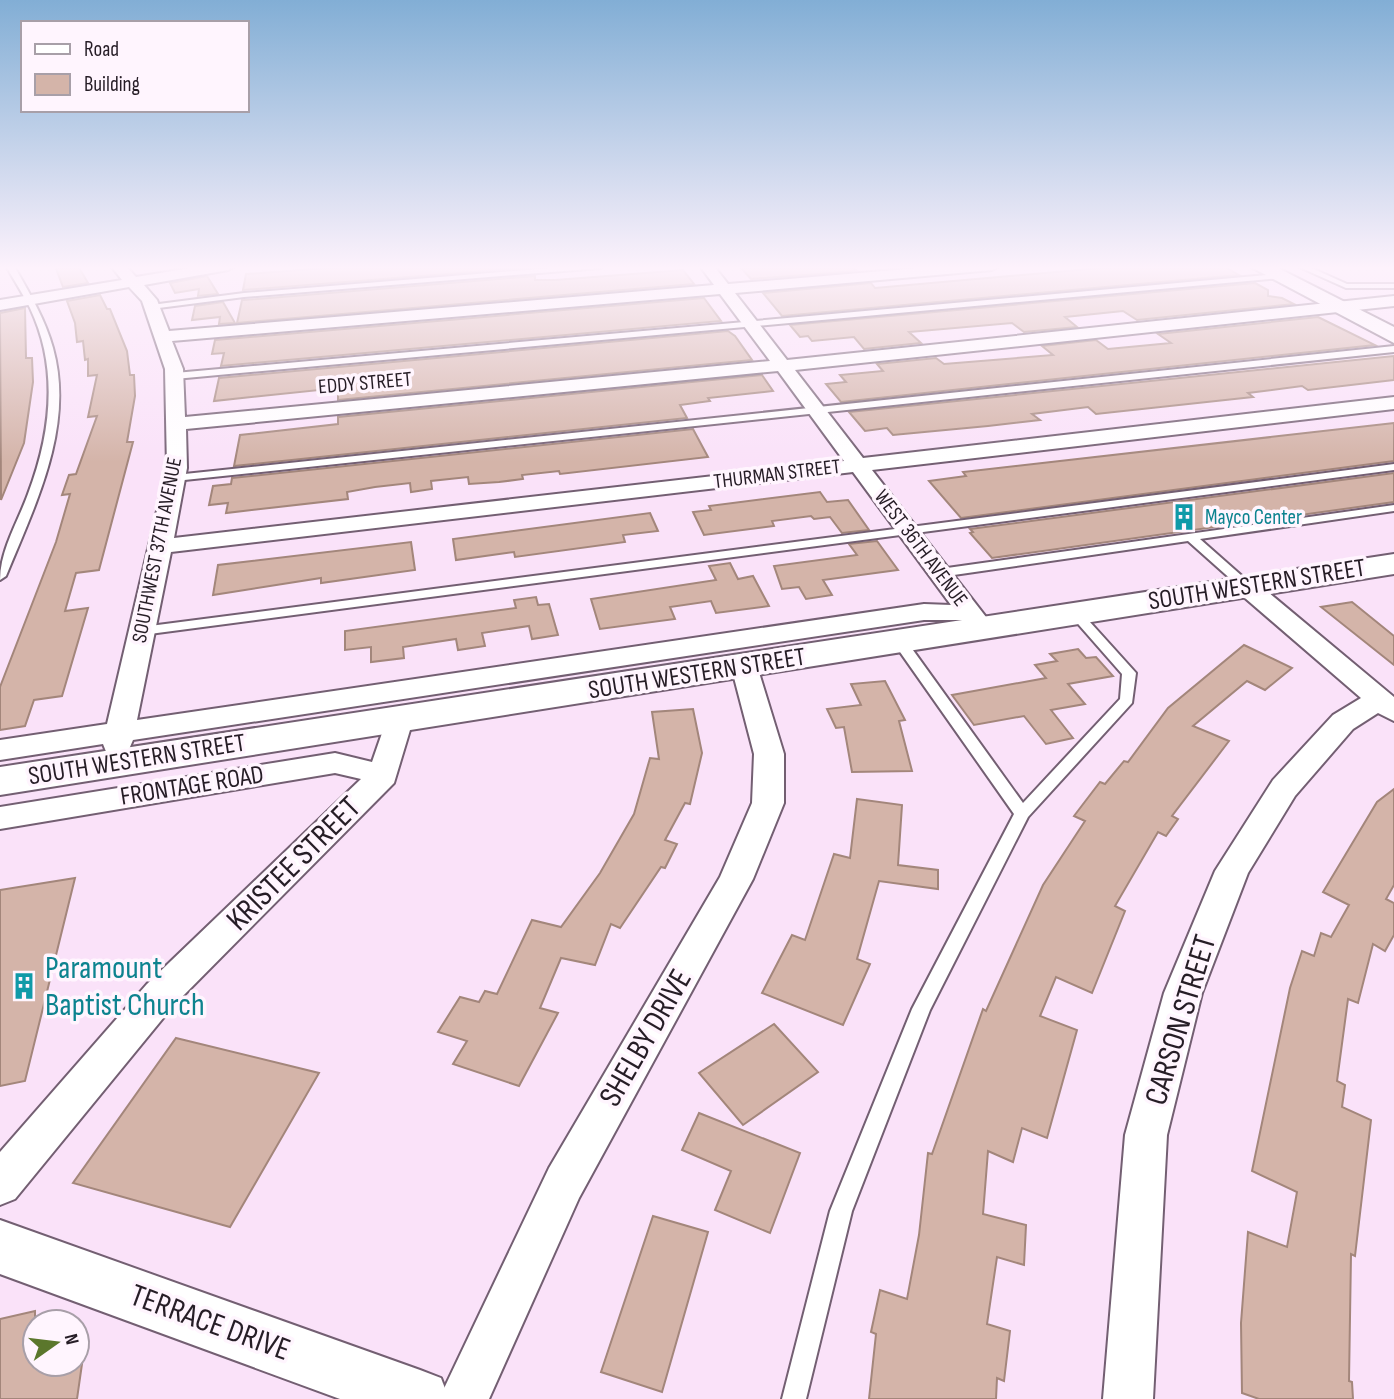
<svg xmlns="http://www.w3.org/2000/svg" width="1394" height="1399" font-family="'Sofia Sans Condensed',sans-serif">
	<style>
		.building { fill: #d4b4a9; stroke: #a3867b; stroke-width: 2 }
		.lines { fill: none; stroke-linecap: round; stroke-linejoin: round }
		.service-casing { stroke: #735f72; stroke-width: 4 }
		.minor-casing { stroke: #735f72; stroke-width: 4 }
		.tertiary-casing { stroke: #735f72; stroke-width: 4 }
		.secondary-casing { stroke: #735f72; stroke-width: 4 }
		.service { fill: #fff; fill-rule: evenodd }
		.minor { fill: #fff; fill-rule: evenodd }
		.tertiary { fill: #fff; fill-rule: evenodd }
		.secondary { fill: #fff; fill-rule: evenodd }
		.labels { text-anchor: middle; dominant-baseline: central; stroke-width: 7; stroke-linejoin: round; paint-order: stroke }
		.far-street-label { font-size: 21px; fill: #261d26; stroke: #fff5fe }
		.far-culture-label { font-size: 21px; fill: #0d838f; stroke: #fff5fe; text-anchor: start }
		.street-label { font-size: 26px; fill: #261d26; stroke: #fff5fe }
		.near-street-label { font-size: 32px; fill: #261d26; stroke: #fff5fe }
		.near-culture-label { font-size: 32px; fill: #0d838f; stroke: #fff5fe; text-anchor: start }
	</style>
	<rect width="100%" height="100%" fill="#fae2f9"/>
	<g class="building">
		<polygon points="55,266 78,266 88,283 63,287"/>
		<polygon points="354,266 534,266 534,267 243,290 246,274"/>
		<polygon points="767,266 852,266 857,271 751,279 741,268"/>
		<polygon points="1124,266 1223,266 1239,275 782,316 763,293 871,283 875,288"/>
		<polygon points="683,270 694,284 237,323 242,300 244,300 535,276 535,280 555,280"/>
		<polygon points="207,276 218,294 198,296 199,289 175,293 170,283"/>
		<polygon points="1255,283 1268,290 1268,296 1282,298 1294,304 1137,320 1123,311 1065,317 1077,327 1024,332 1012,323 909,332 921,343 864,349 854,337 812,341 808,336 800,337 790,325"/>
		<polygon points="100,295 107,309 110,309 127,351 130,375 134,375 135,396 127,442 133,442 99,570 76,573 65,611 88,608 62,696 34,700 25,726 0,730 0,687 56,542 70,494 62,495 69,475 76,474 97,416 88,417 97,375 88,376 88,359 85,360 83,341 77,342 75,323 67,301"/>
		<polygon points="704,298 721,321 221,366 224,353 212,354 215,340"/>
		<polygon points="223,302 235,323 219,324 220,317 192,320 195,306"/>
		<polygon points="25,308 26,358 32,358 33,382 24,443 1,500 0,313"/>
		<polygon points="1318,317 1375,345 841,402 826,384 846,382 840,375 883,371 877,364 936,358 944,364 1053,355 1042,346 1096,340 1108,349 1171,343 1158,334"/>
		<polygon points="728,331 735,336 752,360 338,400 338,388 214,401 219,378"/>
		<polygon points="1394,356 1394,380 1308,390 1302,386 1248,393 1253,397 1096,414 1088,407 1032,414 1040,420 988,426 893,435 887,428 865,431 849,412"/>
		<polygon points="762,375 773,391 708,398 710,401 680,405 687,418 234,466 240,435 338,424 338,417"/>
		<polygon points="1394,423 1394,461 961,518 929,481 966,476 963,472"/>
		<polygon points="693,429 708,457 560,474 559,471 522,475 523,479 499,482 469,484 468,477 431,481 432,489 411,492 410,483 375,487 347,492 348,499 226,513 228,503 209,505 213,486 231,484 232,478"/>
		<polygon points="1394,473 1394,502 992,558 970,533 973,532 970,529"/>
		<polygon points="820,492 827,502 848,500 869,530 842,533 830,517 814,519 811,516 772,521 774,526 704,535 693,512 711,510 709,506"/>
		<polygon points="650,513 658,531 623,535 625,542 515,557 514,552 456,560 453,539"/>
		<polygon points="877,541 898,570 823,580 832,595 806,599 799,587 782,589 774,566 857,555 849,544"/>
		<polygon points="411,542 415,570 321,583 321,578 213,595 218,565"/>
		<polygon points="730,563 738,579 753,576 769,606 716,613 711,601 670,607 675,619 600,629 591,599 716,580 709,566"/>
		<polygon points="536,597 538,605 549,604 558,635 532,639 529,626 482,633 485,646 458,650 456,639 403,647 404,658 371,662 371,647 345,650 345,631 516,608 514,600"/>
		<polygon points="1352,602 1394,636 1394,665 1321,607"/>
		<polygon points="1244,645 1292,668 1265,690 1247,681 1193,726 1229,741 1172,816 1178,819 1166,836 1158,832 1115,906 1125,911 1092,993 1056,977 1040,1016 1077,1030 1047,1138 1022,1128 1013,1162 988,1151 983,1214 1026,1225 1024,1265 997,1257 987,1324 1010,1331 1004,1381 997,1378 996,1399 869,1399 876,1334 871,1332 880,1290 907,1299 919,1235 928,1153 932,1154 983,1009 986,1011 1043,885 1085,821 1074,816 1100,782 1105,784 1124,761 1128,762 1168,708"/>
		<polygon points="1078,649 1086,658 1096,657 1113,676 1068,684 1085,704 1051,710 1073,738 1046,744 1024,716 974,725 952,695 1046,678 1035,665 1057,661 1050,654"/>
		<polygon points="885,681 905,720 899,721 912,771 852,772 844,727 836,728 827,709 861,705 851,684"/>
		<polygon points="693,709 702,753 690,804 685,803 665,840 677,844 665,868 661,867 620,928 611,924 595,965 561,958 540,1008 558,1013 519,1086 453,1064 467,1041 438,1032 460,997 479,1002 485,991 497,994 532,920 561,927 600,873 634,814 650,758 659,759 652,712"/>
		<polygon points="1394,789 1394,885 1386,899 1394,903 1394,935 1385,951 1373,944 1358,1003 1348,999 1337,1081 1345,1085 1342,1107 1371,1120 1355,1256 1351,1254 1349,1381 1352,1382 1353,1399 1259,1399 1242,1393 1241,1323 1248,1232 1287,1247 1297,1192 1252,1171 1290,988 1302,951 1314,956 1321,933 1331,937 1349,905 1323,892 1377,802"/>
		<polygon points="857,799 902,805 898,865 938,870 938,889 879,881 857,959 870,964 843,1025 762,993 792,935 805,940 834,854 850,858"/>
		<polygon points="75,878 25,1081 0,1086 0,890"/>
		<polygon points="774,1024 818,1072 743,1125 699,1073"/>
		<polygon points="176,1038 319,1073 230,1227 73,1183"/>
		<polygon points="699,1113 800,1153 770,1233 715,1210 731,1171 682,1150"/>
		<polygon points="653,1216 708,1232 662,1392 601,1372"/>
		<polygon points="35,1311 35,1364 82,1364 77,1399 0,1399 0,1319"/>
	</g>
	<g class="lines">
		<defs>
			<g id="service">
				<path d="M6,266H14C29,292 45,319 53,348C75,427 35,505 6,576L0,580C0,550 18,522 28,494C51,433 59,369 30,308C23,294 14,280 6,266Z"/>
				<polygon points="575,266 604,266 600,268 244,297 151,309 147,307 151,305 244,293"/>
				<polygon points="1297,266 1307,266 1347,284 1394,284 1394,288 1346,288"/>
				<polygon points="1278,274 1281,274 1281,278 175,379 170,376 175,373"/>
				<polygon points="1394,346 1394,352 175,481 170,478 175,475"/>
				<polygon points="1394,464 1394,470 142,635 136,631 142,627"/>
				<polygon points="1394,505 1394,511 1200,539 1251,584 1253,587 1247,591 1243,590 1188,541 940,577 934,573 940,569"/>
				<polygon points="1076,610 1080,611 1136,673 1132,703 1028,817 930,1010 852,1211 806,1399 782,1399 830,1211 912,1009 1014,814 893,642 900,638 905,639 1023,803 1120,699 1122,674 1072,617 1070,614"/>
			</g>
			<g id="minor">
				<path d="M111,266H126L136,277L203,266H235L228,270L144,285L157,300L169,331L714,285L700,266H714L728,284L942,266H999L992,270L735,293L787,360L1394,296V306L795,370L863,458L1394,397V409L872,470L986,617L990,622L986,627H968L963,620H924L133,740L127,754L117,757L107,754L103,744L0,760V740L107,724L167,468L165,369L142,301L129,287L0,310V300L122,280ZM720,294L770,361L185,417L183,369L172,341ZM778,371L844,461L174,538L187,468L186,429ZM853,472L951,605L924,604L137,720L171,552Z"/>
				<polygon points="1247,580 1256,582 1394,697 1394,721 1378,713 1353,729 1295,796 1248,873 1202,993 1167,1135 1153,1399 1103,1399 1125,1135 1164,993 1215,871 1273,780 1333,715 1361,698 1238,592 1235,587 1238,582"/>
				<polygon points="744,658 754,660 757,666 784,754 784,803 753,879 579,1198 489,1399 439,1399 549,1168 720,877 752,803 754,754 731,666 734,660"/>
				<polygon points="399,711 409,713 413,720 394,783 173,1006 15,1199 0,1205 0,1152 147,984 361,779 335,773 0,829 0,807 335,753 372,762 389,713"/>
			</g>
			<polygon id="tertiary" points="0,1220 420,1370 441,1378 449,1399 340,1399 0,1274"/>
			<g id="secondary">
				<polygon points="1249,266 1274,266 1394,327 1394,343"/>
				<polygon points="1394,554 1394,574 0,795 0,767"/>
			</g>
		</defs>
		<use href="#service" class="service-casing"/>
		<use href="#minor" class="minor-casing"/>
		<use href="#tertiary" class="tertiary-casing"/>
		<use href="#secondary" class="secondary-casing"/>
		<use href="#service" class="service"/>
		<use href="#minor" class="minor"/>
		<use href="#tertiary" class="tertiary"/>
		<use href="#secondary" class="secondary"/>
	</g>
	<linearGradient id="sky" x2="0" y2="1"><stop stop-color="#82aed5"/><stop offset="0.58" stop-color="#fdf2fc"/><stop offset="1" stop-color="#fdf2fc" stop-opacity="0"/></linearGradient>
	<rect width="1394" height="462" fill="url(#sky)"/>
	<defs>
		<symbol id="building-bare" viewBox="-9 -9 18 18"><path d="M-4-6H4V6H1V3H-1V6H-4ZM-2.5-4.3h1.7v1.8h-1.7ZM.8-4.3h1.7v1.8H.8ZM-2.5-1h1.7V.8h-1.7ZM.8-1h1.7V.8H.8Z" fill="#0f9aa8" stroke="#fff5fe" stroke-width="2.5" paint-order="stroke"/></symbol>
	</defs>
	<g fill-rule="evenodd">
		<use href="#building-bare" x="1165" y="498" width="38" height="38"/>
		<use href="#building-bare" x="5" y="967" width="38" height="38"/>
	</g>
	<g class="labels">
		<g class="far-street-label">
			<text transform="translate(365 383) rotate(-5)">EDDY STREET</text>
			<text transform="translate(777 474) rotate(-7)">THURMAN STREET</text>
			<text transform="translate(921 548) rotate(53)">WEST 36TH AVENUE</text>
			<text transform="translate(157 550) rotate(-79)">SOUTHWEST 37TH AVENUE</text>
		</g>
		<g class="far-culture-label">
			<text x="1205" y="517">Mayco Center</text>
		</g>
		<g class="street-label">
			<text transform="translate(1257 585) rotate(-9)">SOUTH WESTERN STREET</text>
			<text transform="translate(697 674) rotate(-9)">SOUTH WESTERN STREET</text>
			<text transform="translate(137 760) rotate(-9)">SOUTH WESTERN STREET</text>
			<text transform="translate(192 786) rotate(-9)">FRONTAGE ROAD</text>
		</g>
		<g class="near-street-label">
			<text transform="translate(294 864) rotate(-45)">KRISTEE STREET</text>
			<text transform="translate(1181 1020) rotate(-73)">CARSON STREET</text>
			<text transform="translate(646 1038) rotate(-60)">SHELBY DRIVE</text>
			<text transform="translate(210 1323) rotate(20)">TERRACE DRIVE</text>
		</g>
		<g class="near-culture-label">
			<text x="45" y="968">Paramount<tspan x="45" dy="37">Baptist Church</tspan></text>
		</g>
	</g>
	<rect x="21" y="21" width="228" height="91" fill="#fff5fe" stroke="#a89fa8" stroke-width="2"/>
	<rect x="35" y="44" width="35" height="10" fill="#ffffff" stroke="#a89fa8" stroke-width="2"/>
	<text x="84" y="56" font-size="21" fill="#261d26">Road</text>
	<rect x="35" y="74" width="35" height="21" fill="#d4b4a9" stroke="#a89fa8" stroke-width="2"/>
	<text x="84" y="91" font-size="21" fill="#261d26">Building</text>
	<g transform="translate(56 1343) rotate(76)"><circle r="33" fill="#fff5fe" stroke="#a89fa8" stroke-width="2"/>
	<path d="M0-5L12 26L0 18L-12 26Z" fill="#5b772c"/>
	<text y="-10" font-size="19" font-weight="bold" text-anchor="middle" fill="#261d26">N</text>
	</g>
</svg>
